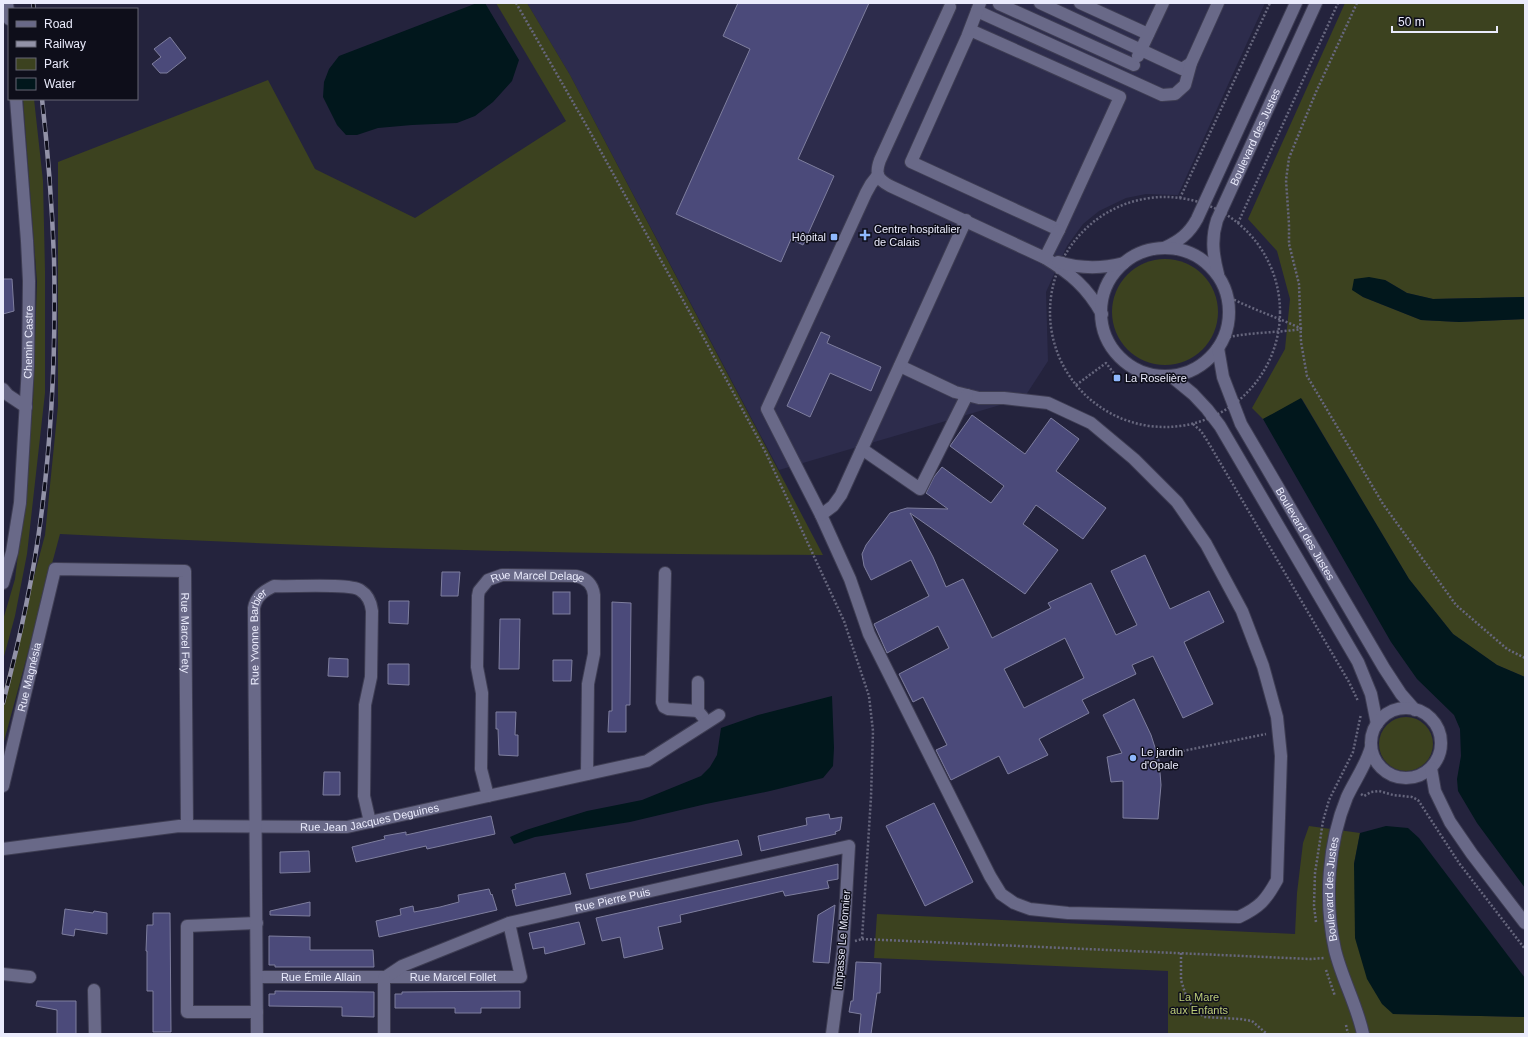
<svg xmlns="http://www.w3.org/2000/svg" width="1528" height="1037" font-family="Arial,sans-serif">
	<style>
		.built { fill: #2d2c4c }
		.green { fill: #3c421f }
		.water { fill: #01171c }
		.building { fill: #4b4a7a; stroke: #7e7e9e; fill-rule: evenodd }
		.lines { fill: none; stroke-linecap: round; stroke-linejoin: round }
		.minor-casing { stroke: #3e3d53; stroke-width: 14 }
		.path { stroke: #67677e; stroke-width: 2.5; stroke-dasharray: 2 2; stroke-linecap: butt }
		.minor { stroke: #696988; stroke-width: 12 }
		.rail-casing { stroke: #9292a7; stroke-width: 4.5 }
		.rail { stroke: #0e0e1a; stroke-width: 3; stroke-dasharray: 9; stroke-linecap: butt }
		.poi-dot { fill: #8fb8fd; stroke: #0e0e1a; stroke-width: 1.5 }
		.labels { text-anchor: middle; dominant-baseline: central; stroke-width: 3; stroke-linejoin: round; paint-order: stroke }
		.street-label { font-size: 11px; fill: #eaebfc; stroke: #0e0e1a }
		.poi-label { font-size: 11px; fill: #eaebfc; stroke: #0e0e1a; text-anchor: start }
		.park-label { font-size: 11px; fill: #bdcd79; stroke: #0e0e1a }
	</style>
	<rect width="100%" height="100%" fill="#24233d"/>
	<polygon class="built" points="527,3 1265,3 1178,195 1146,194 1126,198 1099,211 1083,224 1067,246 1046,292 1048,361 1024,398 779,470 570,75"/>
	<g class="green">
		<path d="M496,3H527L570,75L823,555C569,555 314,547 60,534L3,745V693L45,535L58,406V162L268,80L315,169L415,218L566,121Z"/>
		<polygon points="1345,3 1525,3 1525,297 1433,299 1407,293 1385,280 1352,289 1363,297 1421,320 1459,322 1525,319 1525,677 1497,665 1453,634 1409,579 1302,399 1263,419 1252,408 1285,349 1290,299 1277,251 1248,219"/>
		<polygon points="23,99 34,99 43,181 45,271 45,393 27,554 15,616 3,660 3,620 15,579 26,489 33,401 37,282"/>
		<circle cx="1165" cy="312" r="53"/>
		<circle cx="1406" cy="744" r="27"/>
		<polygon points="1309,826 1360,833 1354,864 1393,1014 1525,1017 1525,1034 1168,1034 1168,971 874,958 877,914 1295,934 1297,893 1303,843"/>
	</g>
	<g class="water">
		<polygon points="477,3 485,3 519,60 512,81 493,102 475,116 457,123 412,125 378,128 357,135 346,135 337,125 323,97 324,82 329,69 339,56"/>
		<polygon points="1369,277 1385,280 1407,293 1433,299 1525,297 1525,319 1459,322 1421,320 1363,297 1352,290 1354,279"/>
		<polygon points="1301,398 1409,579 1453,634 1497,665 1525,677 1525,888 1477,823 1458,791 1457,779 1461,756 1460,729 1454,715 1417,679 1391,642 1263,419"/>
		<polygon points="832,696 834,748 833,766 823,778 770,791 706,804 630,822 535,837 514,844 510,837 526,830 587,811 642,800 701,776 710,767 717,755 721,728 758,715"/>
		<polygon points="1386,826 1408,828 1419,838 1525,978 1525,1017 1393,1014 1382,1004 1367,979 1355,938 1354,864 1360,833"/>
	</g>
	<g class="building">
		<polygon points="738,3 869,3 798,159 834,176 803,245 791,239 781,262 676,214 750,49 723,36"/>
		<polygon points="170,37 186,58 167,73 160,73 152,64 161,57 154,49"/>
		<polygon points="3,279 12,279 14,311 3,314"/>
		<polygon points="821,332 830,336 827,343 881,367 871,391 830,373 810,417 787,406"/>
		<path d="M972,415L1025,454L1051,418L1079,439L1056,471L1106,508L1083,539L1036,505L1023,524L1058,550L1025,594L910,513L933,557L946,587L963,579L992,638L1051,608L1048,603L1091,583L1116,635L1137,625L1111,571L1145,555L1170,609L1209,591L1224,622L1184,642L1213,704L1183,718L1153,656L1132,665L1136,674L1082,700L1089,713L1039,739L1048,755L1008,774L999,756L951,780L936,750L947,745L923,697L913,702L899,674L949,648L938,626L887,653L874,624L929,596L911,560L871,580L864,566L862,554L866,545L890,513L907,508L948,509L926,493L934,477L942,467L991,503L1004,486L950,446ZM1065,638L1084,678L1024,708L1004,669Z"/>
		<polygon points="442,572 460,572 458,596 441,596"/>
		<rect x="553" y="592" width="17" height="22"/>
		<polygon points="389,601 409,601 408,624 389,623"/>
		<polygon points="612,602 631,603 630,705 626,705 626,732 608,732 609,711 612,711"/>
		<polygon points="500,619 520,619 519,669 499,669"/>
		<polygon points="329,658 348,659 348,677 328,676"/>
		<polygon points="553,660 572,660 571,681 553,681"/>
		<polygon points="388,664 409,664 409,685 388,684"/>
		<polygon points="1134,699 1151,735 1159,760 1161,785 1158,819 1123,818 1123,781 1111,782 1107,757 1122,753 1103,715"/>
		<polygon points="496,712 516,712 515,735 518,735 518,756 499,755 498,729 496,729"/>
		<polygon points="324,772 340,772 340,795 323,795"/>
		<polygon points="934,803 973,882 925,906 886,826"/>
		<polygon points="829,814 830,819 842,817 840,830 835,832 836,834 761,851 758,836 807,825 806,818"/>
		<polygon points="491,816 495,834 427,849 426,846 356,862 352,847 385,839 384,836 406,832 406,835"/>
		<polygon points="738,840 742,855 590,889 586,874"/>
		<polygon points="309,851 310,872 280,873 280,852"/>
		<polygon points="838,864 838,879 827,881 829,888 785,896 783,891 680,915 681,922 658,927 663,949 624,958 620,937 602,941 596,918"/>
		<polygon points="565,873 571,894 516,906 512,890 516,889 515,884"/>
		<polygon points="489,889 491,895 492,894 497,910 379,937 376,921 401,915 400,909 413,906 414,912 440,907 459,902 458,895"/>
		<polygon points="310,902 310,916 270,915 270,911"/>
		<polygon points="835,905 829,963 813,962 818,915"/>
		<polygon points="65,909 93,913 94,911 107,913 107,934 75,929 74,936 62,934"/>
		<polygon points="153,913 170,913 171,1032 153,1032 153,991 147,991 147,951 146,951 147,925 153,925"/>
		<polygon points="579,922 585,944 545,954 544,947 533,949 529,933"/>
		<polygon points="269,936 310,937 310,950 373,950 374,967 275,967 275,965 269,965"/>
		<polygon points="856,962 881,963 880,993 877,993 871,1034 859,1034 861,1014 849,1012 851,1001 853,1001"/>
		<polygon points="275,991 374,992 374,1017 342,1016 342,1007 269,1006 269,994 275,994"/>
		<polygon points="520,991 520,1008 481,1008 481,1013 455,1013 455,1008 395,1008 395,994 402,994 402,992"/>
		<polygon points="37,1001 76,1001 76,1034 57,1034 57,1010 36,1006"/>
	</g>
	<g class="lines">
		<defs>
			<g id="minor">
				<polyline points="7,3 9,19"/>
				<polyline points="1040,3 1182,69 1191,63"/>
				<polyline points="1080,3 1148,34"/>
				<polyline points="999,4 1134,65"/>
				<path d="M950,7L880,160C875,174 877,179 890,186L1045,258C1071,274 1087,287 1102,314"/>
				<polyline points="977,11 1162,95 1175,94 1185,85 1191,63 1218,3"/>
				<polyline points="970,30 1120,97 1059,230 911,162 967,37 980,3"/>
				<polyline points="1138,56 1163,3"/>
				<path d="M878,175L871,184L866,193L767,409L821,515L850,579L869,634L990,876L1001,894L1014,903L1030,909L1068,913L1239,917C1260,907 1266,900 1277,880L1281,756L1277,717L1263,666L1242,611L1206,544L1177,502L1134,459L1091,423L1048,403L1004,398H979L955,392L900,366"/>
				<path d="M1164,248C1179,241 1189,234 1197,219L1296,3"/>
				<circle cx="1165" cy="312" r="64"/>
				<polyline points="1045,258 1059,230"/>
				<path d="M1058,262C1081,269 1101,269 1124,263"/>
				<path id="s1" d="M1218,274C1213,255 1211,239 1217,220L1316,3"/>
				<path id="s2" d="M1218,348L1223,377L1241,424L1384,668L1401,694L1415,710"/>
				<polyline points="1171,376 1193,394 1207,409 1220,426 1358,662 1371,694 1377,724"/>
				<polyline points="3,389 8,395 26,407"/>
				<polyline points="862,449 920,489 967,395"/>
				<polyline points="821,515 833,506 841,495 966,220"/>
				<polyline points="665,573 662,702 664,707 668,709 698,711"/>
				<path id="s3" d="M3,583L12,552L20,503L28,366L29,281L27,241L16,99"/>
				<polyline points="698,682 698,711 703,717"/>
				<circle cx="1406" cy="743" r="35"/>
				<polyline points="1431,768 1435,791 1450,822 1472,854 1525,923"/>
				<path id="s4" d="M3,786L55,569L185,571L187,826"/>
				<path id="s5" d="M488,796L481,769L482,693L477,667L478,596L479,591L488,580L502,575L576,576C586,578 593,584 594,595V654L588,684L587,774"/>
				<path id="s6" d="M3,849L179,826L347,827L647,761L719,715"/>
				<polyline points="257,923 187,926 187,1012 257,1012"/>
				<polyline points="3,974 30,977"/>
				<path id="s7" d="M257,977H521L509,923"/>
				<path id="s8" d="M384,978L402,966L509,923L849,846L843,950L832,1034"/>
				<polyline points="384,978 384,1034"/>
				<polyline points="94,990 95,1034"/>
				<path id="s9" d="M257,1034L254,608C256,596 264,591 274,586C291,587 349,583 360,590C368,595 371,602 372,611L371,677L365,705L364,796L370,822"/>
				<path id="s10" d="M1363,1034C1357,1005 1342,979 1335,950C1324,901 1328,843 1347,797C1355,780 1366,765 1371,747"/>
			</g>
		</defs>
		<use href="#minor" class="minor-casing"/>
		<g class="path">
			<polyline points="516,3 589,130 700,331 766,453 844,621 869,696 873,731 871,797 862,939 855,941"/>
			<polyline points="1357,3 1316,92 1289,158 1286,180 1289,224 1289,244 1299,284 1301,342 1307,376 1383,504 1456,605 1507,649 1525,658"/>
			<circle cx="1165" cy="312" r="115"/>
			<polyline points="1180,198 1270,3"/>
			<polyline points="1238,223 1338,3"/>
			<path d="M1227,296C1251,309 1277,317 1302,329"/>
			<path d="M1225,338C1250,332 1276,333 1301,329"/>
			<polyline points="1076,385 1106,363 1120,381"/>
			<polyline points="1193,424 1201,431 1208,442 1349,682 1358,701"/>
			<polyline points="1163,755 1266,734"/>
			<polyline points="1361,794 1364,796 1371,792 1379,791 1393,795 1412,797 1418,800 1459,863 1525,949"/>
			<polyline points="1316,922 1314,906 1315,873 1323,821 1329,800 1353,752 1361,714"/>
			<polyline points="862,939 1310,959 1325,958"/>
			<polyline points="1181,953 1181,980 1187,999 1195,1009 1204,1017 1240,1019 1252,1021 1267,1034"/>
			<polyline points="1326,970 1335,996"/>
			<polyline points="1346,1025 1348,1034"/>
		</g>
		<use href="#minor" class="minor"/>
		<defs>
			<g id="rail">
				<polyline points="33,3 34,9"/>
				<path d="M3,703C19,642 33,580 41,517C52,432 56,344 54,258C52,205 48,152 42,99"/>
			</g>
		</defs>
		<use href="#rail" class="rail-casing"/>
		<use href="#rail" class="rail"/>
	</g>
	<g class="poi-dot">
		<path d="M863 229h4v4h4v4h-4v4h-4v-4h-4v-4h4z"/>
		<rect x="830" y="233" width="8" height="8" rx="2"/>
		<rect x="1113" y="374" width="8" height="8" rx="2"/>
		<circle cx="1133" cy="758" r="4"/>
	</g>
	<g class="labels">
		<g class="street-label">
			<text stroke="none"><textPath href="#s1" startOffset="146">Boulevard des Justes</textPath></text>
			<text stroke="none"><textPath href="#s3" startOffset="243">Chemin Castre</textPath></text>
			<text stroke="none"><textPath href="#s2" startOffset="207">Boulevard des Justes</textPath></text>
			<text stroke="none"><textPath href="#s5" startOffset="271">Rue Marcel Delage</textPath></text>
			<text stroke="none"><textPath href="#s4" startOffset="415">Rue Marcel Fety</textPath></text>
			<text stroke="none"><textPath href="#s9" startOffset="398">Rue Yvonne Barbier</textPath></text>
			<text stroke="none"><textPath href="#s4" startOffset="112">Rue Magnésia</textPath></text>
			<text stroke="none"><textPath href="#s6" startOffset="369">Rue Jean Jacques Deguines</textPath></text>
			<text stroke="none"><textPath href="#s10" startOffset="150">Boulevard des Justes</textPath></text>
			<text stroke="none"><textPath href="#s8" startOffset="243">Rue Pierre Puis</textPath></text>
			<text transform="translate(842 940) rotate(-85)">Impasse Le Monnier</text>
			<text stroke="none"><textPath href="#s7" startOffset="64">Rue Émile Allain</textPath></text>
			<text stroke="none"><textPath href="#s7" startOffset="196">Rue Marcel Follet</textPath></text>
		</g>
		<g class="poi-label">
			<text x="874" y="229">Centre hospitalier<tspan x="874" dy="13">de Calais</tspan></text>
			<text x="826" y="237" text-anchor="end">Hôpital</text>
			<text x="1125" y="378">La Roselière</text>
			<text x="1141" y="752">Le jardin<tspan x="1141" dy="13">d'Opale</tspan></text>
		</g>
		<g class="park-label">
			<text x="1199" y="997">La Mare<tspan x="1199" dy="13">aux Enfants</tspan></text>
		</g>
	</g>
	<rect width="1528" height="1037" fill="none" stroke="#eaebfc" stroke-width="8"/>
	<rect x="8" y="8" width="130" height="92" fill="#0e0e1a" stroke="#666674"/>
	<rect x="16" y="21" width="20" height="6" fill="#696988" stroke="#666674"/>
	<text x="44" y="28" font-size="12" fill="#eaebfc">Road</text>
	<rect x="16" y="41" width="20" height="6" fill="#9292a7" stroke="#666674"/>
	<text x="44" y="48" font-size="12" fill="#eaebfc">Railway</text>
	<rect x="16" y="58" width="20" height="12" fill="#3c421f" stroke="#666674"/>
	<text x="44" y="68" font-size="12" fill="#eaebfc">Park</text>
	<rect x="16" y="78" width="20" height="12" fill="#01171c" stroke="#666674"/>
	<text x="44" y="88" font-size="12" fill="#eaebfc">Water</text>
	<path d="M1392 26v6h105v-6" fill="none" stroke="#eaebfc" stroke-width="2"/>
	<text x="1398" y="26" font-size="12" fill="#eaebfc" stroke="#0e0e1a" stroke-width="3" paint-order="stroke">50 m</text>
</svg>
